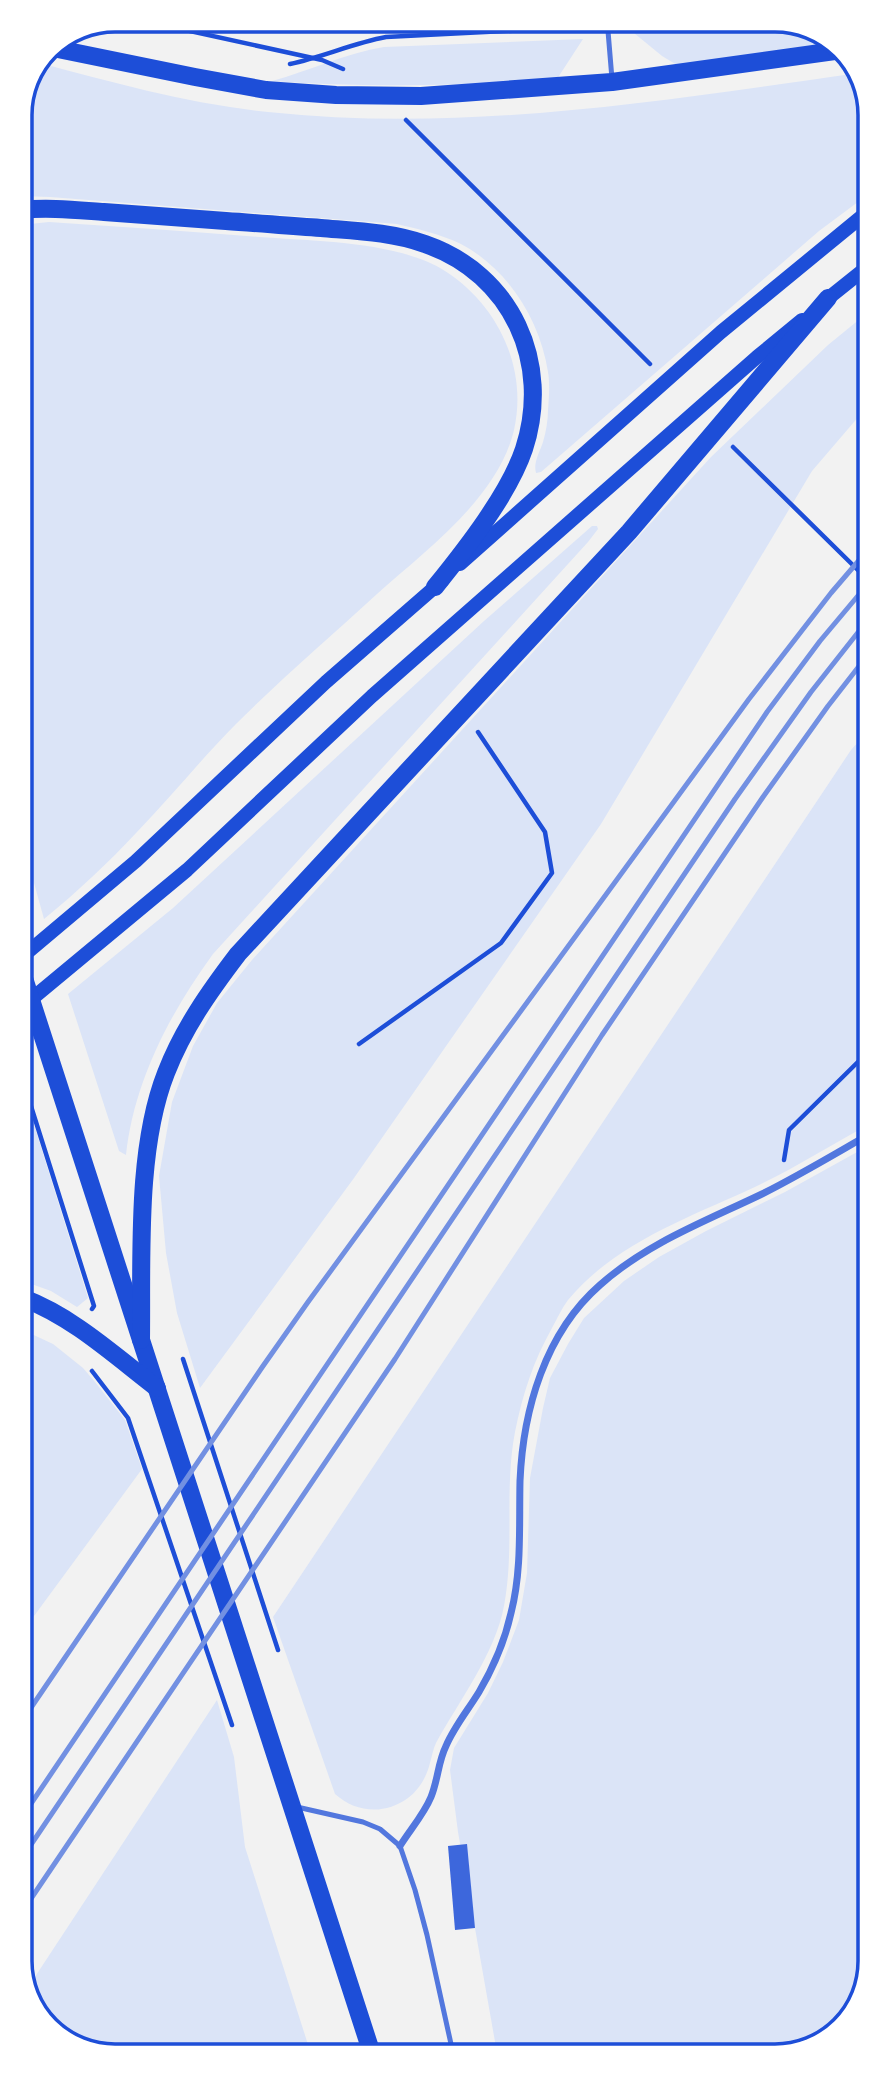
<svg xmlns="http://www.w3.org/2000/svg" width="890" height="2075" font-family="Figtree,sans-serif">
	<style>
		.green { fill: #dbe4f7 }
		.building { fill: #3d67dc }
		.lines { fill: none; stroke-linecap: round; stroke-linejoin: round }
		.path { stroke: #1d4ed8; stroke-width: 4.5 }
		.service { stroke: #5277de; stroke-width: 5 }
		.minor { stroke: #5277de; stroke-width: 7 }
		.secondary { stroke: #1d4ed8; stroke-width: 14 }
		.primary { stroke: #1d4ed8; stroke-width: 18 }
		.rail { stroke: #7290e2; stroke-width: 5 }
		.rim { fill: none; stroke: #1d4ed8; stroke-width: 3.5 }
	</style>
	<rect width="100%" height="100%" fill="#f2f2f2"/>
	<g class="green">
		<polygon points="739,19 782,19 834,39 836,43 677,65 662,56 634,33"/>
		<path d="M583,39L557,79C462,86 367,88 272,81C309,71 346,53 384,47Z"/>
		<path d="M40,63C115,83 190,104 268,112C466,133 662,101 858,73L866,83V196L819,231L541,472L536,473C533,462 540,452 543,442C546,432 548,420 548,410C549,397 550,384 548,372C540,320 507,267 459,243C439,234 418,229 397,224L50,197L20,196L19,108Z"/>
		<path d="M49,222C119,227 189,231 259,237C313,241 398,241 445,271C498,305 528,368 514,430C498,498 426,550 377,594C330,637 281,679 236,724C202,758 171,797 137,832C108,863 77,892 44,919L21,836L20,225Z"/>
		<polygon points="866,314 866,408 812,471 601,824 354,1178 200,1388 177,1313 166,1253 159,1176 172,1102 193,1046 217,1003 252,960 711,457 828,345"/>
		<path d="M592,526H597L598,529L588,542L213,954C170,1013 134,1081 126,1155L119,1151L68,994L173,908L484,621Z"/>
		<path d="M867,732L868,1125C831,1145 795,1168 757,1186C691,1217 616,1242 568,1300C562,1308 557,1319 552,1328C533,1362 523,1393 515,1432C504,1489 515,1548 504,1606C495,1654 459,1701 436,1743C433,1749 432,1756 430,1763C427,1776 419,1790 408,1798C385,1815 356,1813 335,1794L273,1617L851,750Z"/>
		<polygon points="22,1086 88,1298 77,1307 51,1291 23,1281"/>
		<polygon points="868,1146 871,1961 855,2014 807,2051 497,2053 458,1832 450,1770 454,1748 488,1693 503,1662 519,1620 527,1573 530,1478 543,1408 550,1378 568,1344 584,1318 624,1281 659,1257 706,1231 785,1192"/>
		<polygon points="23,1330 53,1344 83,1368 95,1382 125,1420 142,1469 23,1631"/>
		<polygon points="217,1700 234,1757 245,1847 311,2054 108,2056 56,2036 25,1992"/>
	</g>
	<polygon class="building" points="467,1844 475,1928 455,1930 448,1846"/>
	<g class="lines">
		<g class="path">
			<polyline points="135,19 322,60 343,69"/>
			<polyline points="625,23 653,19"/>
			<path d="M290,64C323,57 353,43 386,37L588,27"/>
			<polyline points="406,120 650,364"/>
			<polyline points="733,447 867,579"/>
			<polyline points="359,1044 501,943 552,873 545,832 478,732"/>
			<polyline points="24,1084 94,1306 92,1309"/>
			<polyline points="784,1160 789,1130 868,1052"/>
			<polyline points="183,1359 278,1650"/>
			<polyline points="92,1371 128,1418 232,1725"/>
		</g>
		<g class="service">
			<polyline points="607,19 612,79"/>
			<polyline points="297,1807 363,1822 380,1829 400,1846 415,1890 427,1935 453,2053"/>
		</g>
		<path class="minor" d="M400,1846C410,1830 424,1814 431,1797C438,1780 438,1762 446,1746C454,1727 468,1710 479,1692C493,1668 505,1640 511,1613C522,1571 519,1525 520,1481C523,1410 545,1333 600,1285C647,1243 706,1221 762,1194C798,1176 833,1155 868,1135"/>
		<g class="secondary">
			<polyline points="821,304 866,268"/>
			<polyline points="460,564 721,332 866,213"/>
			<polyline points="22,957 136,861 326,682 443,580"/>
			<polyline points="22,1007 187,870 372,696 757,357 802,320"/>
		</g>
		<g class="primary">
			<polyline points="48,47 195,77 266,90 336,95 421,96 612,82 842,50"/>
			<path d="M20,210C48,207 76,210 104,212C145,215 185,218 226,221C257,223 289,226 321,228C356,231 391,232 425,244C512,274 552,363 524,449C509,494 465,550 435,587"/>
			<polyline points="22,972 372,2054"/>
			<path d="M23,1298C73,1317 114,1355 157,1388"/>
			<path d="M141,1340C142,1258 136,1149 166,1073C183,1029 209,992 238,954L629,532L828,298"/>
		</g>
		<g class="rail">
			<polyline points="24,1718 263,1366 308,1302 749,699 831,593 867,551"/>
			<polyline points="24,1814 767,712 820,641 867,585"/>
			<polyline points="24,1855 735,799 811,692 867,621"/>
			<polyline points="24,1909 395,1359 602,1035 763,797 828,706 867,656"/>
		</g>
	</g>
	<path d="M0 0H890V2075H0ZM115 32H775A83 83 0 0 1 858 115V1961A83 83 0 0 1 775 2044H115A83 83 0 0 1 32 1961V115A83 83 0 0 1 115 32Z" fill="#fff" fill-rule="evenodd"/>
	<path class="rim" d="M115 32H775A83 83 0 0 1 858 115V1961A83 83 0 0 1 775 2044H115A83 83 0 0 1 32 1961V115A83 83 0 0 1 115 32Z"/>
</svg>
